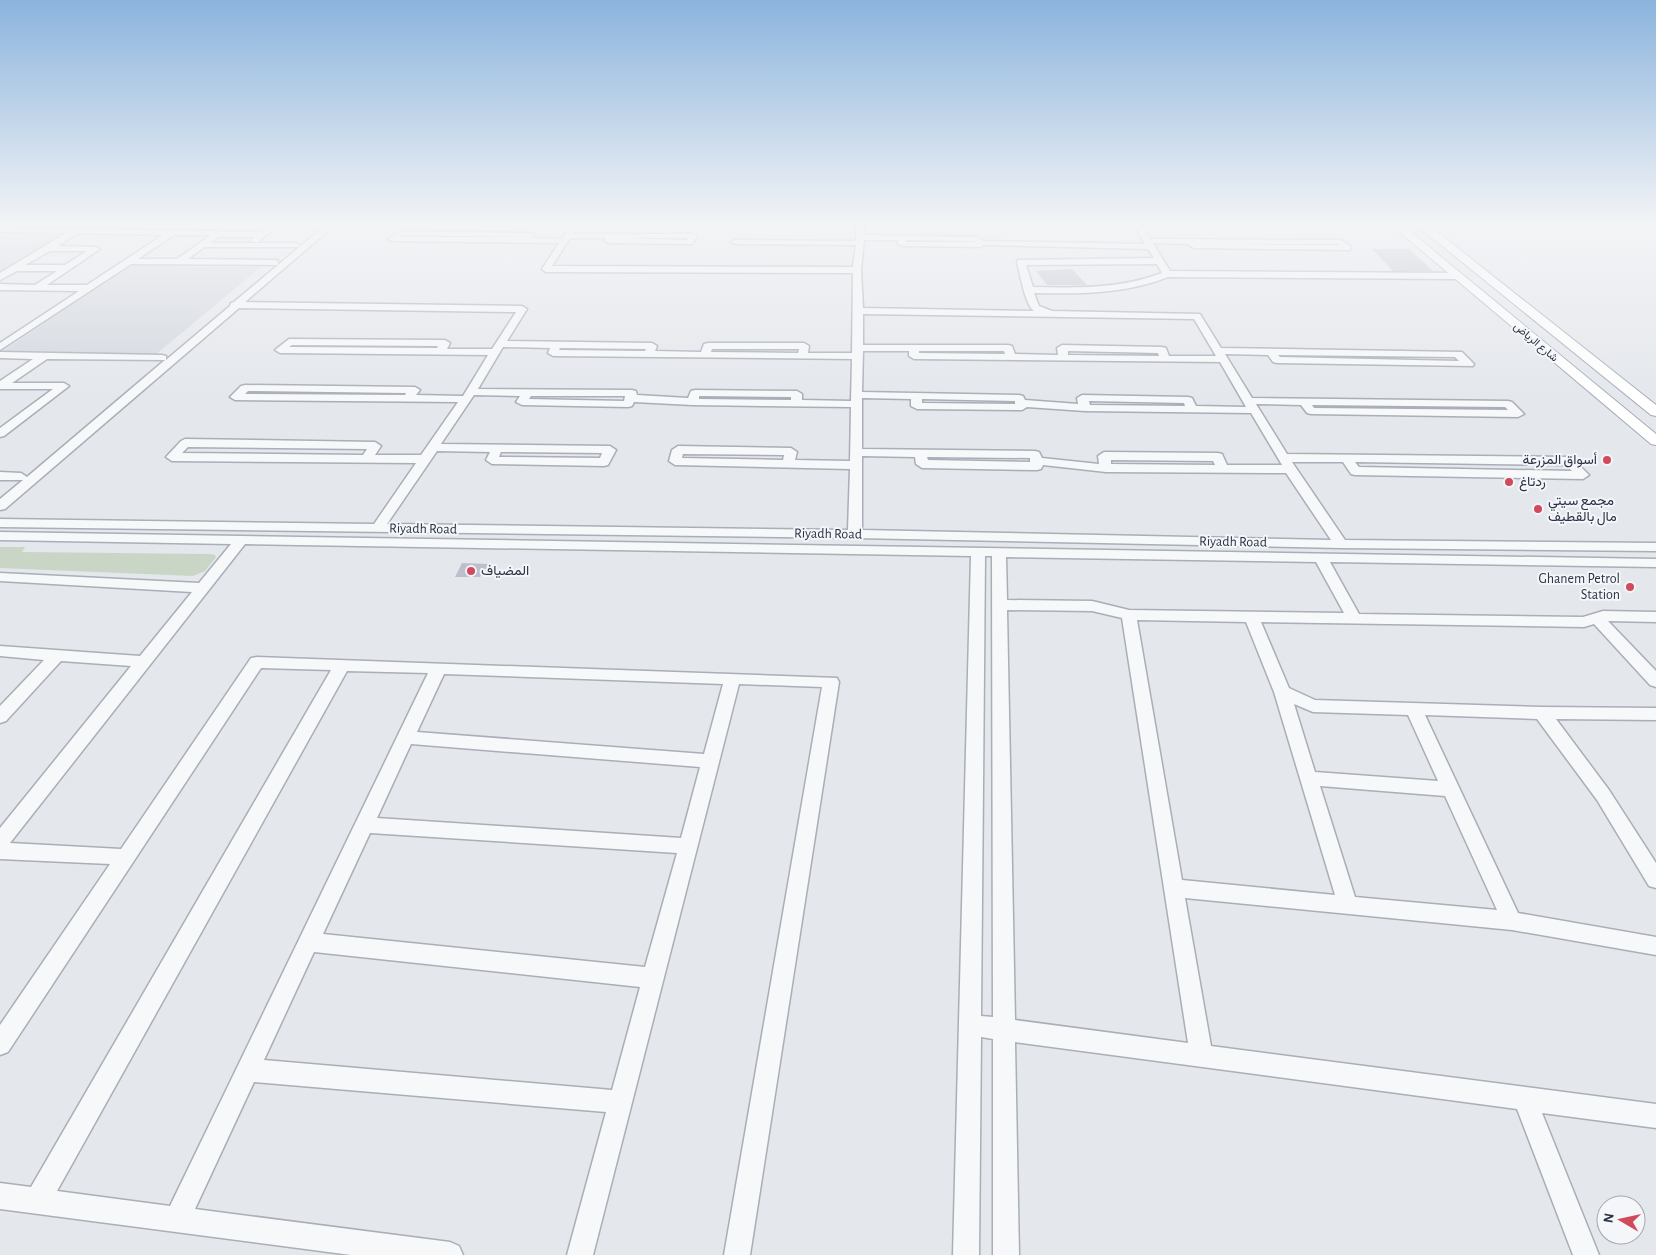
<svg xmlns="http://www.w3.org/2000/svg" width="1656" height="1255" font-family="'Alegreya Sans',Vazirmatn,sans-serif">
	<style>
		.built { fill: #d2d6de }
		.green { fill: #c9d6c5 }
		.building { fill: #bbc0ca }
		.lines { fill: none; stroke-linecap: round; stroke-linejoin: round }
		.minor-casing { stroke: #a9aeb7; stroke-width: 3 }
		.major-casing { stroke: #a3abb8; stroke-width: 2 }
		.minor { fill: #f7f8fa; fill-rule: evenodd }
		.major { fill: #fff; fill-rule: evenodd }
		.poi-dot { fill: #d1495b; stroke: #f4f6f9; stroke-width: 2 }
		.labels { text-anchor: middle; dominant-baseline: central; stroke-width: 4; stroke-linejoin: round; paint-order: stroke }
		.far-street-label { font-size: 11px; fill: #2b3445; stroke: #f4f6f9 }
		.poi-label { font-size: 14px; fill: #2b3445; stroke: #f4f6f9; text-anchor: start }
		.street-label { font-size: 14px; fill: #2b3445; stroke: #f4f6f9 }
	</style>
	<rect width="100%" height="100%" fill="#e4e7ec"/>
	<g class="built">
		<polygon points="0,235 66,235 0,273"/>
		<polygon points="129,266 261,267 155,355 0,353"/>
	</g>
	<polygon class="green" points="0,547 25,547 22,552 210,554 215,555 216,557 205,571 193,576 0,568"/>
	<g class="building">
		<polygon points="1372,249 1409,249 1433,271 1393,271"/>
		<polygon points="1072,269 1087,285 1047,285 1036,271"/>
		<polygon points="462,563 489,564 480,577 455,577"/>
	</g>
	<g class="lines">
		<defs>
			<g id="minor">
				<path d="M272,223H281L258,242H252L251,240L254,237H218L211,243H296L300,245L299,247H204L188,259L275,260L278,261V265L131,264L0,350V343L79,291L0,290V284L35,285L57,271H17L0,280V273L66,233L0,232V228L219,231L223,232H261ZM78,233L163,235L87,285H47L100,249L96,247L58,246ZM174,235H211L177,259H138ZM50,251H87L65,265H25Z"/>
				<path d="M328,223H337L245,302L522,306L527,309L507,341L652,343L657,346L655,351L701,352L704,344L708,343H804L809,346L808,353H852L853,273L546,272L542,269L559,243L392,241L388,239L400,231L530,233L534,235L532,238L562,239L572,223H580L573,234H693L697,236L692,244H689L609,243L605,241L607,238H570L552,266L853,267L856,245L735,244L731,242L735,240L856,241V223H864V235L978,237L983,241L1145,244L1133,223H1141L1150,239L1341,240L1350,246V250L1194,248L1188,244L1153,243L1170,271L1457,273L1461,276L1457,279L1168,277C1125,294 1081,294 1034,293L1039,306L1052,311L1200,314L1221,348L1462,352L1474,364L1473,366L1277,363L1273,362L1268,355L1225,354L1252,398L1508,401L1512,402L1524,414L1518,417L1311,414L1307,413L1301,405L1256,404L1287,454L1568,457L1572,458L1589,475L1583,479L1355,475L1351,474L1343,462H1292L1345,540L1656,543V551L1341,548L855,538L0,527V519L374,524L416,463L172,461L166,457L181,441L185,439L375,442L381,446L375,455H421L458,402L235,400L230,397L241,386L245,385L415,387L420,390L416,395L463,396L488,355L280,353L275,350L289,339L445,340L450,343L447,349H492L516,312L239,308L5,509L0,510V499L23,480H0V472L21,473L27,477L165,360L47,359L12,383H64L69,386L4,436L0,437V428L53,389H0V381L33,359L0,358V352L162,355L166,356V360L230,306L231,303L234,302ZM402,235L524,237H400ZM615,238H687V240ZM864,240H898V244L902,246L980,247L984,245L1148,249L1154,258L1018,260L1017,262C1020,273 1025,305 1034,311L863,308L861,270ZM906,240L975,241V242H906ZM1217,244H1339L1340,245ZM1157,264L1162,273C1120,289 1077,288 1033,287L1026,265ZM863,314L1194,319L1216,356H1169L1166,348L1162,347L1062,345L1057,348L1058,355L1015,354L1012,346L1008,345H863ZM292,345L438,346L437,348L289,347ZM503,347L550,348L548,353L553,356L852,359L851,401L802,400V394L797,391L695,390L691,391L688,398L637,395L636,391L632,390L478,389ZM560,348L646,349L645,351L559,350ZM712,349H799L798,353L711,352ZM863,351H909V356L914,359L1220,362L1246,407L1196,406L1192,398L1188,397L1082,395L1077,398L1078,404L1025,400L1023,396L1019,395L862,392ZM919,351H1004L1005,354L919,353ZM1068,351L1158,353L1159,356L1068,355ZM1278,355L1455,357L1459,361L1280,357ZM248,391L406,393L405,395L245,394ZM474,395L520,396L516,402L522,405L628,407L632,406L634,402L692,405L851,407L850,461L795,460L797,452L791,448L678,446L672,450L669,461L675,465L850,469L848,530L387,524L437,451L490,452L486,460L492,464L604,466L608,465L616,450L610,446L441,444ZM531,396H625L624,401L529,399ZM699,396L791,397V400L699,399ZM862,398L911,399V406L917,409L1022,410L1027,407L1085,411L1251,413L1282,465H1227L1222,454L1218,453L1104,452L1098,456L1099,464L1042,458L1039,452L1035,451L862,449ZM922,399L1015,401V404L922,403ZM1089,401L1184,403L1185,406L1090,405ZM1312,405L1505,407L1508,410L1314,408ZM188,447L367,449L363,455L182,453ZM501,452L602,453L600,458L499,457ZM683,454L784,455L783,460L682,458ZM862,456L915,457L916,464L922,468L1037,470L1041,469L1043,465L1106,472L1286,473L1331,540L862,530ZM927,457L1030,458V462L928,460ZM1111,460L1213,461L1215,465L1111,464ZM1355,462L1565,465L1572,471L1359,467Z"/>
				<path d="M0,532L1656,559V567L1330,562L1359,614L1583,617L1603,611L1656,612V622L1608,621L1656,671V687L1650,685L1594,624L1584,627L1261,622L1289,688L1315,700L1542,707L1656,708V720L1556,719L1609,790L1656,863V888L1649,886L1597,800L1537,719L1425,715L1518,913L1656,937V955L1512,930L1185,898L1211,1046L1656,1104V1128L1542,1113L1599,1255H1573L1517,1109L1015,1042L1019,1255H993V1039L981,1037L979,1255H953L971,556L245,544L10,843L121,849L251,658L257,657L837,678L839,682L750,1255H724L822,687L739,684L593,1255H567L606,1112L254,1082L195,1209L450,1242L459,1246L463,1255H351L0,1209V1183L31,1187L331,670L261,668L8,1052L0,1055V1025L110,864L0,859V828L131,666L61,661L6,721L0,723V706L44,660L0,656V646L140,656L192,592L0,581V573L199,583L231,544L0,540ZM985,556H992L993,1017L981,1016ZM1006,557L1316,562L1344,613L1129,610L1092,601L1007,600ZM1007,610L1092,611L1122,618L1188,1043L1015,1020ZM1137,620L1246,622L1274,692L1335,895L1182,880ZM347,671L428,673L170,1206L57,1191ZM444,674L723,684L704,754L417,732ZM1294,704L1313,712L1408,715L1438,781L1315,772ZM411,744L700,767L681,838L377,818ZM1320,786L1445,796L1497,910L1355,897ZM370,833L677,853L645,967L323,934ZM314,952L640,987L612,1090L264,1060Z"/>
			</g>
			<g id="major">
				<polygon points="1389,223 1400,223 1656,434 1656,445 1651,444"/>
				<polygon points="1414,223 1426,223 1656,405 1656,416 1651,415"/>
			</g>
		</defs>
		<use href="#minor" class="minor-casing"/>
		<use href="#major" class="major-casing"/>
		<use href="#minor" class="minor"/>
		<use href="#major" class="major"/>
	</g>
	<linearGradient id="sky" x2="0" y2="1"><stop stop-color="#8bb4dd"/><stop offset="0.56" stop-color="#f3f4f6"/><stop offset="1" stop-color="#f3f4f6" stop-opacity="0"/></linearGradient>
	<rect width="1656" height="399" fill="url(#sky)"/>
	<g class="poi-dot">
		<circle cx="1607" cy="460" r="5"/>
		<circle cx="1509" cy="482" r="5"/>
		<circle cx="1538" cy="509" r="5"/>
		<circle cx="471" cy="571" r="5"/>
		<circle cx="1630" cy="587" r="5"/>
	</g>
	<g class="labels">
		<g class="far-street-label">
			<text transform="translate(1536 342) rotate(40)">شارع الرياض</text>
		</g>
		<g class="poi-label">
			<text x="1597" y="460" text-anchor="end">أسواق المزرعة</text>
			<text x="1519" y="482">ردتاغ</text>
			<text x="1548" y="501">مجمع سيتي<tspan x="1548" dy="16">مال بالقطيف</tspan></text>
			<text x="481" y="571">المضياف</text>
			<text x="1620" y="579" text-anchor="end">Ghanem Petrol<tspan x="1620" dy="16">Station</tspan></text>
		</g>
		<g class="street-label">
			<text transform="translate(423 529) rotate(1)">Riyadh Road</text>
			<text transform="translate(828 534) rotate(1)">Riyadh Road</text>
			<text transform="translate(1233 542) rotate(1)">Riyadh Road</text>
		</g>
	</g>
	<g transform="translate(1621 1220) rotate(279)"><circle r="24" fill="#f4f6f9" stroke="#a4a8b1"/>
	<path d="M0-4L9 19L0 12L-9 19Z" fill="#d1495b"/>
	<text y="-8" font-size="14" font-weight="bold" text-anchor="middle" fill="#2b3445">N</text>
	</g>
</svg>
